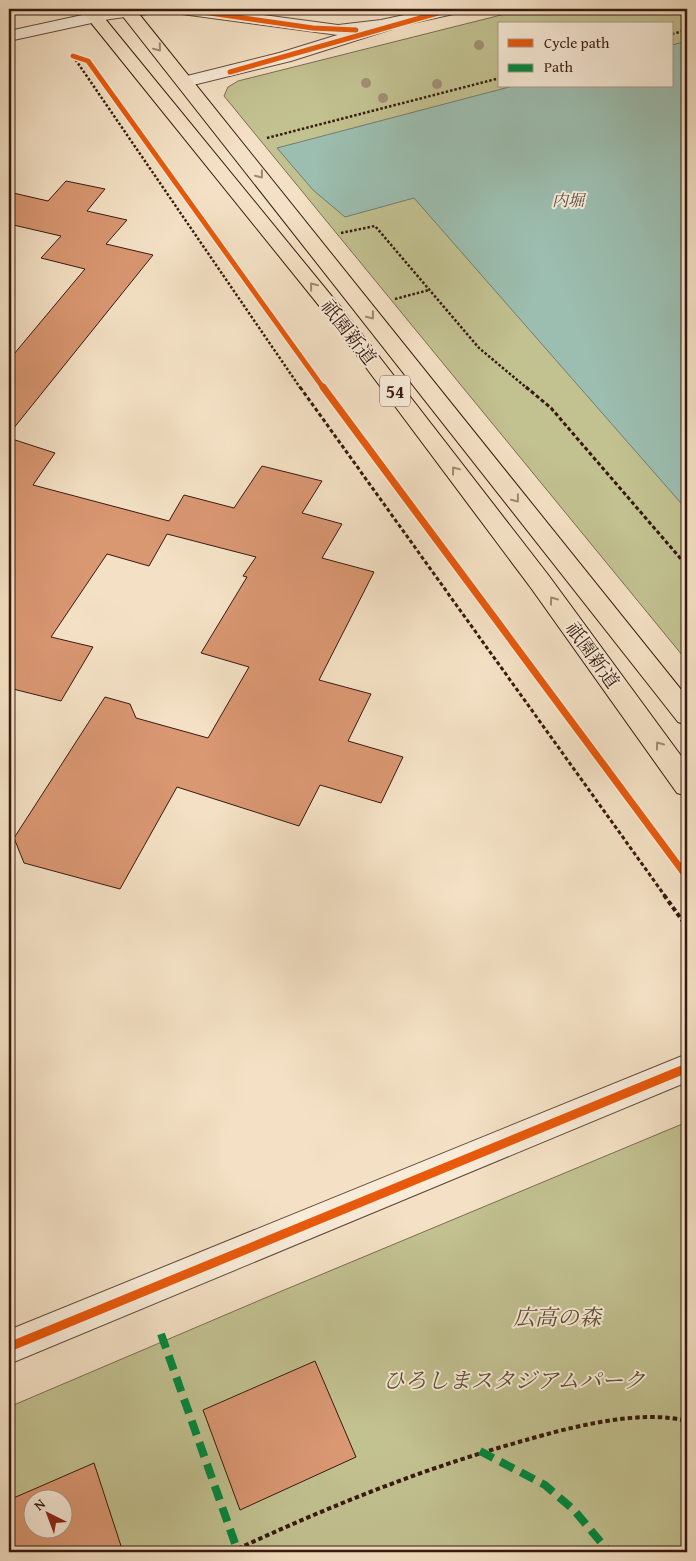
<svg xmlns="http://www.w3.org/2000/svg" width="696" height="1561" font-family="'Gentium Book Plus','Noto Serif JP',serif">
	<style>
		.green { fill: #c2c190; stroke: #7c6d50; fill-rule: evenodd }
		.water { fill: #9cbeb0; stroke: #747c70 }
		.building { fill: #d99772; stroke: #37190f; fill-rule: evenodd }
		.lines { fill: none; stroke-linecap: round; stroke-linejoin: round }
		.minor-casing { stroke: #664b3c; stroke-width: 2 }
		.tertiary-casing { stroke: #664b3c; stroke-width: 2 }
		.trunk-casing { stroke: #37190f; stroke-width: 2 }
		.path-far2 { stroke: #37190f; stroke-width: 2.5; stroke-dasharray: 2.5 2; stroke-linecap: butt }
		.path-far1 { stroke: #37190f; stroke-width: 3; stroke-dasharray: 4 2.5; stroke-linecap: butt }
		.path { stroke: #37190f; stroke-width: 4; stroke-dasharray: 4.5 3; stroke-linecap: butt }
		.minor { fill: #f8ecd9; fill-rule: evenodd }
		.tertiary { fill: #f8ecd9; fill-rule: evenodd }
		.trunk { fill: #f4e1c5; fill-rule: evenodd }
		.quiet { stroke: #00873e; stroke-width: 8; stroke-dasharray: 15 8; stroke-linecap: butt }
		.cycleway-far2-casing { stroke: #f8ecd9; stroke-width: 8 }
		.cycleway-far1-casing { stroke: #f8ecd9; stroke-width: 10 }
		.cycleway-casing { stroke: #f8ecd9; stroke-width: 12 }
		.cycleway-far2 { stroke: #e8590c; stroke-width: 5 }
		.cycleway-far1 { stroke: #e8590c; stroke-width: 7 }
		.cycleway { stroke: #e8590c; stroke-width: 9 }
		.tree { fill: #a38e76 }
		.oneway { stroke: #9f8773 }
		.labels { text-anchor: middle; dominant-baseline: central; stroke-width: 4; stroke-linejoin: round; paint-order: stroke }
		.far-water-label { font-size: 16px; font-style: italic; fill: #5a5347; stroke: #f8ecd9 }
		.shield { fill: #f8ecd9; stroke: #71584c; stroke-width: 1 }
		.shield-label { font-size: 18px; font-weight: bold; fill: #37190f }
		.street-label { font-size: 19px; fill: #37190f; stroke: #f8ecd9 }
		.near-park-label { font-size: 22px; font-style: italic; fill: #614b36; stroke: #f8ecd9 }
	</style>
	<rect width="100%" height="100%" fill="#f4e1c5"/>
	<filter id="stains"><feTurbulence type="fractalNoise" baseFrequency=".004" numOctaves="4"/><feColorMatrix values="0 0 0 0 .2 0 0 0 0 .09 0 0 0 0 .02 0 0 0 .5 -.17"/></filter>
	<radialGradient id="worn" r=".72"><stop offset=".6" stop-color="#630" stop-opacity="0"/><stop offset="1" stop-color="#630" stop-opacity=".3"/></radialGradient>
	<g class="green">
		<path d="M525,9H687V661L224,96L228,87L238,81ZM500,24H672V86H500Z"/>
		<path d="M687,1122V1552H9V1407L265,1298ZM32,1498H62V1528H32Z"/>
	</g>
	<polygon class="water" points="687,41 687,200 683,202 687,206 687,510 414,198 345,217 313,190 277,148 513,86 672,86 672,45"/>
	<g class="building">
		<polygon points="66,181 105,189 87,211 127,220 106,244 153,255 9,434 9,360 85,269 41,258 61,236 9,224 9,192 48,201"/>
		<polygon points="9,438 55,453 33,485 169,521 184,495 234,508 262,466 322,481 302,513 342,524 322,558 374,572 319,680 371,694 348,741 403,757 381,803 320,785 299,826 177,787 120,889 24,863 14,838 105,697 130,704 136,718 208,738 249,667 201,653 247,577 243,576 256,557 167,534 149,566 107,554 51,637 93,647 61,701 9,688"/>
		<polygon points="315,1361 356,1457 240,1510 203,1410"/>
		<path d="M94,1463L123,1552H9V1500ZM32,1498H62V1528H32Z"/>
	</g>
	<g class="lines">
		<defs>
			<polygon id="minor" points="386,20 392,21 395,25 392,29 291,61 185,87 179,86 176,82 179,78 279,53"/>
			<g id="tertiary">
				<polygon points="110,9 156,9 153,13 147,14 110,19 9,41 9,31"/>
				<polygon points="173,9 218,9 338,25 381,20 432,9 461,9 458,13 381,30 338,35 182,14 176,13"/>
				<polygon points="687,1054 687,1082 9,1364 9,1330"/>
			</g>
			<g id="trunk">
				<polygon points="80,9 97,9 343,310 549,576 687,764 687,796 677,793 531,588 329,318"/>
				<polygon points="117,9 135,9 687,697 687,725 678,722"/>
			</g>
		</defs>
		<use href="#minor" class="minor-casing"/>
		<use href="#tertiary" class="tertiary-casing"/>
		<use href="#trunk" class="trunk-casing"/>
		<g class="path-far2">
			<polyline points="672,34 687,30"/>
			<polyline points="73,56 301,389"/>
			<polyline points="267,138 500,78"/>
			<polyline points="341,233 375,226 479,348 528,389"/>
			<polyline points="395,299 429,290"/>
		</g>
		<g class="path-far1">
			<polyline points="300,387 665,896"/>
			<polyline points="526,387 551,408 687,566"/>
		</g>
		<g class="path">
			<polyline points="664,895 687,927"/>
			<path d="M231,1552C327,1507 424,1468 526,1440C571,1427 640,1409 687,1421"/>
		</g>
		<use href="#minor" class="minor"/>
		<use href="#tertiary" class="tertiary"/>
		<use href="#trunk" class="trunk"/>
		<g class="quiet">
			<polyline points="161,1334 237,1549"/>
			<polyline points="480,1451 545,1485 574,1510 609,1552"/>
		</g>
		<defs>
			<g id="cycleway-far2">
				<polyline points="182,9 313,28 356,30"/>
				<polyline points="73,56 88,61 324,389"/>
				<polyline points="230,72 452,9"/>
			</g>
			<polyline id="cycleway-far1" points="323,387 687,877"/>
			<polyline id="cycleway" points="9,1347 687,1068"/>
		</defs>
		<use href="#cycleway-far2" class="cycleway-far2-casing"/>
		<use href="#cycleway-far1" class="cycleway-far1-casing"/>
		<use href="#cycleway" class="cycleway-casing"/>
		<use href="#cycleway-far2" class="cycleway-far2"/>
		<use href="#cycleway-far1" class="cycleway-far1"/>
		<use href="#cycleway" class="cycleway"/>
	</g>
	<g class="tree">
		<circle cx="479" cy="45" r="5"/>
		<circle cx="366" cy="83" r="5"/>
		<circle cx="437" cy="84" r="5"/>
		<circle cx="383" cy="98" r="5"/>
	</g>
	<defs><path id="oneway-chevron" d="M-2-3.5L2.5 0L-2 3.5" fill="none" stroke-width="1.6" stroke-linecap="round" stroke-linejoin="round" transform="scale(1.25)"/></defs>
	<g class="oneway">
		<use href="#oneway-chevron" transform="translate(158 48) rotate(51)"/>
		<use href="#oneway-chevron" transform="translate(260 175) rotate(52)"/>
		<use href="#oneway-chevron" transform="translate(313 286) rotate(-129)"/>
		<use href="#oneway-chevron" transform="translate(371 316) rotate(52)"/>
		<use href="#oneway-chevron" transform="translate(455 470) rotate(-127)"/>
		<use href="#oneway-chevron" transform="translate(516 499) rotate(52)"/>
		<use href="#oneway-chevron" transform="translate(553 600) rotate(-126)"/>
		<use href="#oneway-chevron" transform="translate(659 745) rotate(-126)"/>
	</g>
	<g class="labels">
		<g class="far-water-label">
			<text x="568" y="200">内堀</text>
		</g>
		<rect class="shield" x="380" y="375.5" width="30" height="31" rx="4"/>
		<g class="shield-label">
			<text x="395" y="391">54</text>
		</g>
		<g class="street-label">
			<text transform="translate(349 332) rotate(52)">祇園新道</text>
			<text transform="translate(593 655) rotate(54)">祇園新道</text>
		</g>
		<g class="near-park-label">
			<text x="557" y="1317">広高の森</text>
			<text x="514" y="1380">ひろしまスタジアムパーク</text>
		</g>
	</g>
	<rect width="696" height="1561" fill="none" stroke="#f4e1c5" stroke-width="30"/>
	<rect x="10" y="10" width="676" height="1541" fill="none" stroke="#37190f" stroke-width="2.5"/>
	<rect x="15" y="15" width="666" height="1531" fill="none" stroke="#37190f"/>
	<rect x="498" y="22" width="175" height="65" fill="#f8ecd9" stroke="#ab9888"/>
	<rect x="508" y="39" width="25" height="8" fill="#e8590c" stroke="#ab9888"/>
	<text x="544" y="48" font-size="15" fill="#37190f">Cycle path</text>
	<rect x="508" y="64" width="25" height="8" fill="#00873e" stroke="#ab9888"/>
	<text x="544" y="72" font-size="15" fill="#37190f">Path</text>
	<g transform="translate(48 1514) rotate(318)"><circle r="24" fill="#f8ecd9" stroke="#ab9888"/>
	<path d="M0-4L9 19L0 12L-9 19Z" fill="#8f2418"/>
	<text y="-8" font-size="14" font-weight="bold" text-anchor="middle" fill="#37190f">N</text>
	</g>
	<rect width="100%" height="100%" filter="url(#stains)"/>
	<rect width="100%" height="100%" fill="url(#worn)"/>
</svg>
